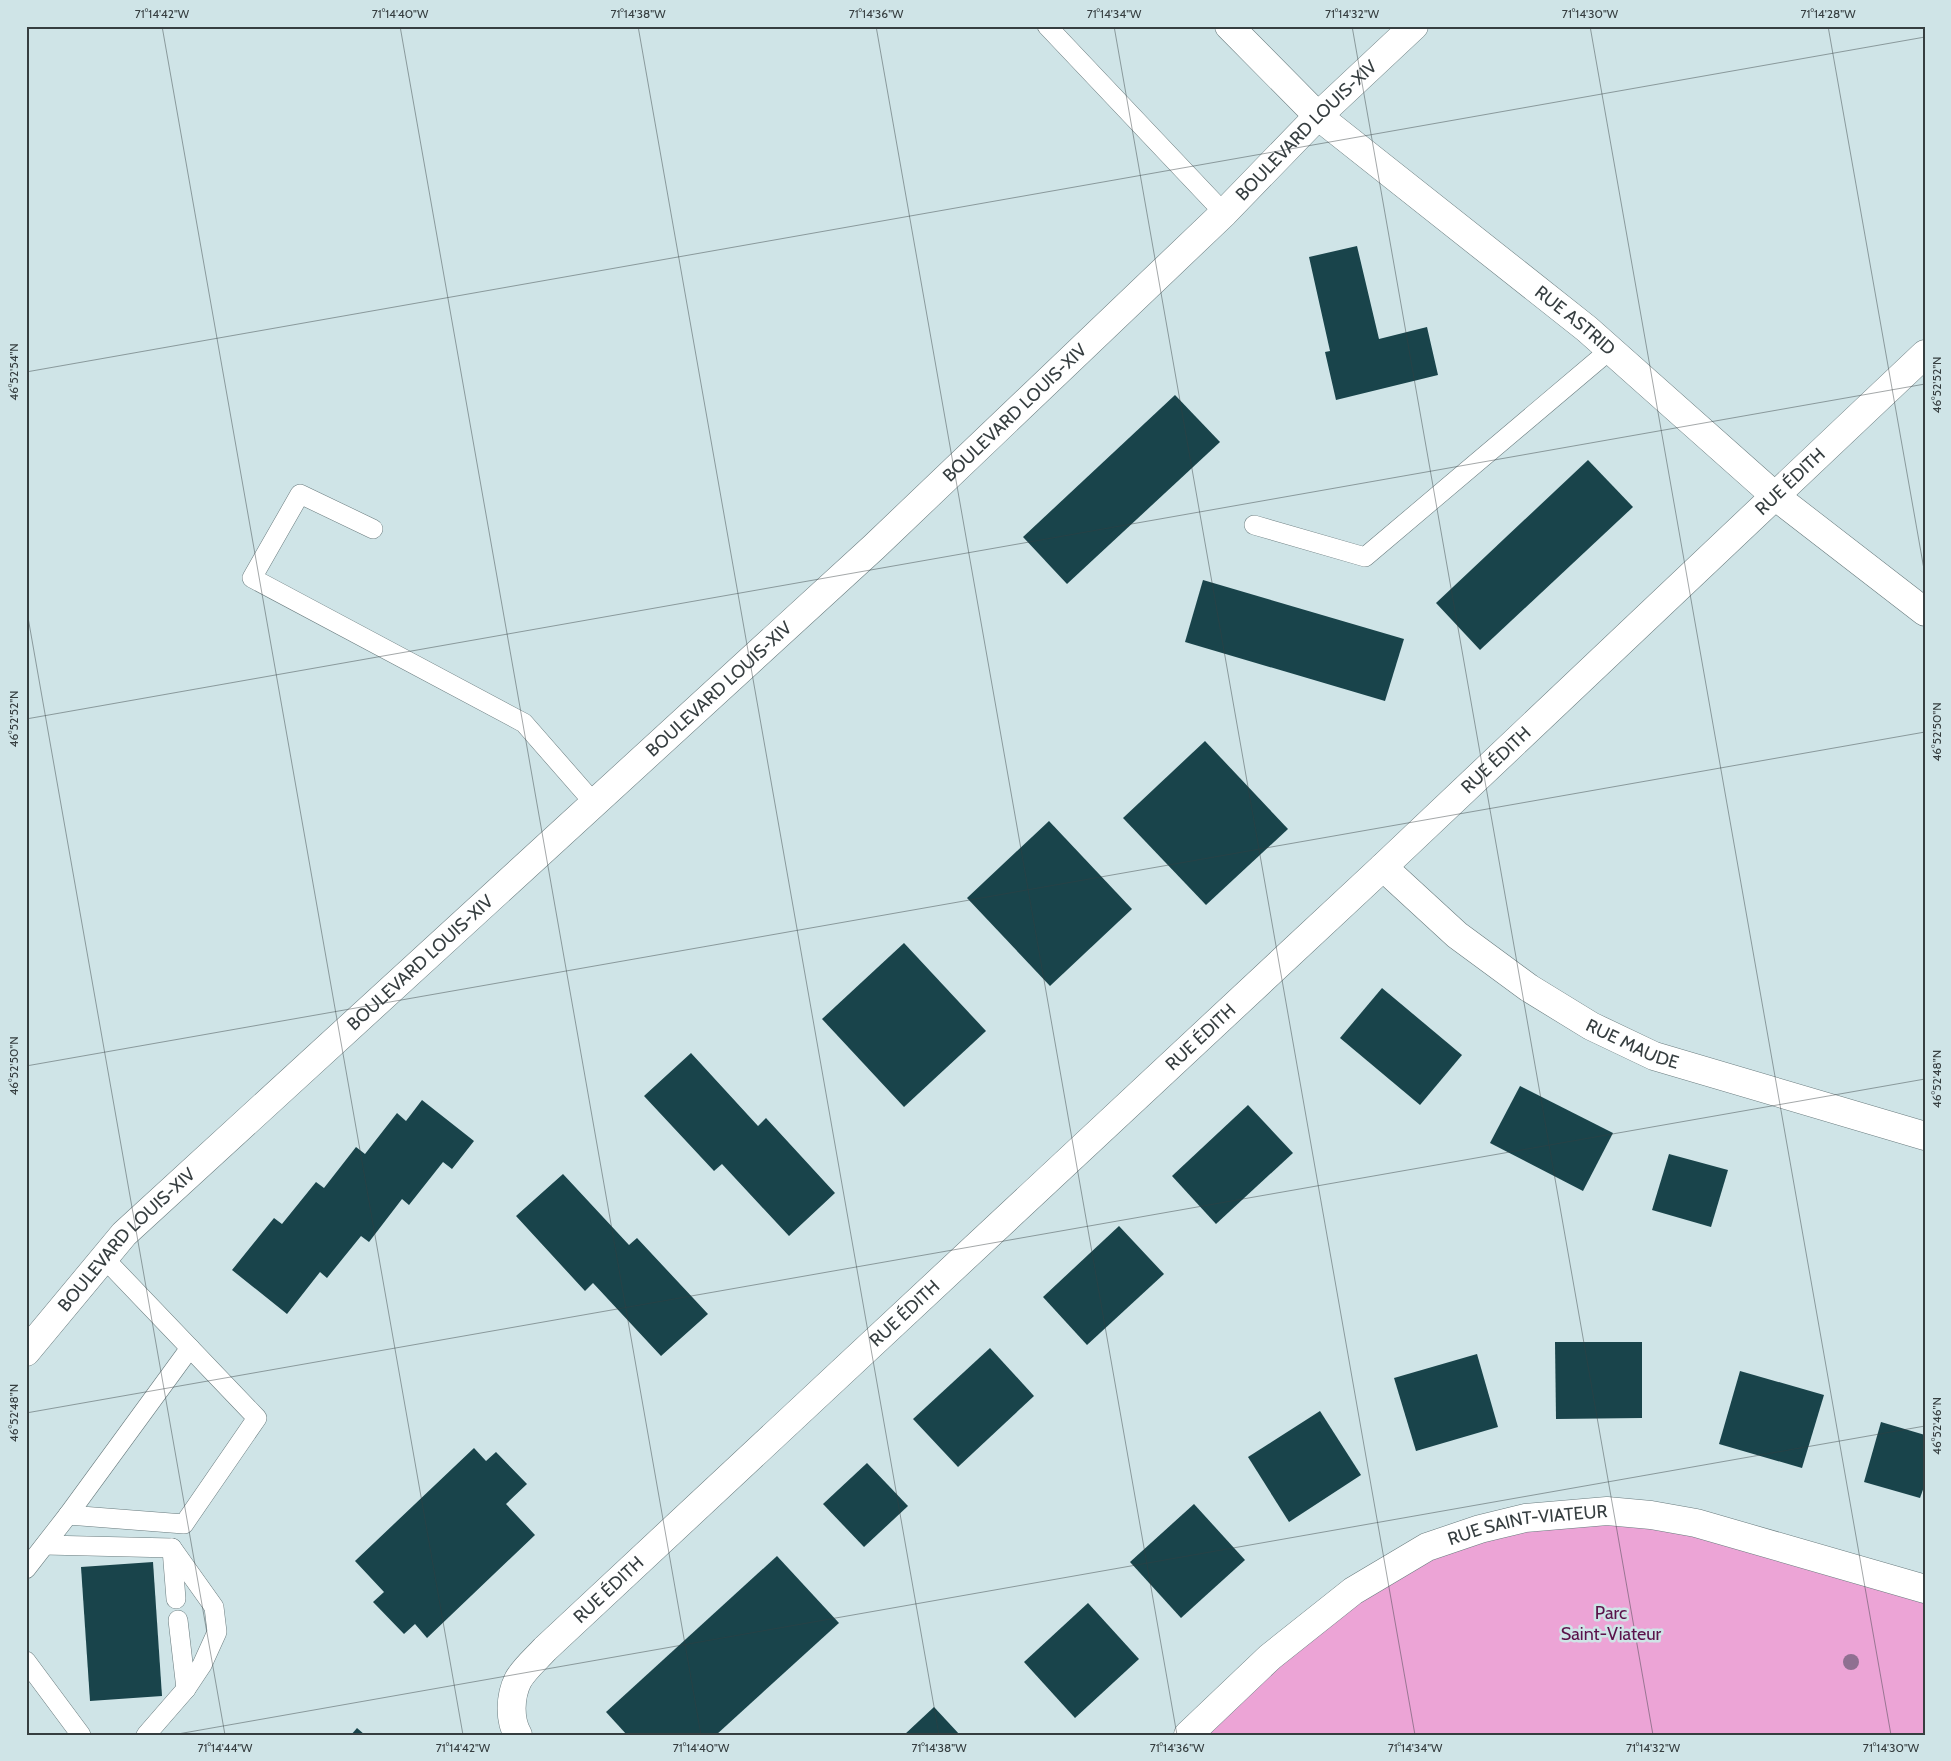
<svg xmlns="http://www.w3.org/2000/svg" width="1951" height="1761" font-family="Cabin,sans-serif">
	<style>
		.green { fill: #eca4d6 }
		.building { fill: #19444b }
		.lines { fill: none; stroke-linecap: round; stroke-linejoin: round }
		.service-casing { stroke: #697b7e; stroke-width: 20 }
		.minor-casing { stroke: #697b7e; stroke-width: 29 }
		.secondary-casing { stroke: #697b7e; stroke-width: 29 }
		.service { stroke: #fff; stroke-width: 19 }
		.minor { stroke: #fff; stroke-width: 28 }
		.secondary { stroke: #fff; stroke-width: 28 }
		.tree { fill: #8f7091 }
		.ticks { fill: none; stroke: #363e40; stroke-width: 1; stroke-opacity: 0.45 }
		.labels { text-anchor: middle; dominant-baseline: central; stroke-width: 5; stroke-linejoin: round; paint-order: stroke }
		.street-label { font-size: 18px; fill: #363e40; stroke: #cfe4e7 }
		.park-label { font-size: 18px; fill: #5a124a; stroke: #cfe4e7 }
		.neatline { fill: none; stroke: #363e40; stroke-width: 2 }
		.ticks-label { font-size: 12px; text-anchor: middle; fill: #363e40 }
	</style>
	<rect width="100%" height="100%" fill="#cfe4e7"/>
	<polygon class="green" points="1607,1511 1925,1589 1925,1735 1188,1735 1427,1547"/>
	<g class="building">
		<polygon points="1357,246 1379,339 1427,327 1438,375 1336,400 1325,352 1330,351 1309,257"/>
		<polygon points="1175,395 1220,442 1067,584 1023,537"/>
		<polygon points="1588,460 1633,507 1480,650 1436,603"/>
		<polygon points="1203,580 1404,639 1385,701 1185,642"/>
		<polygon points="1205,741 1288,829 1206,905 1123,818"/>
		<polygon points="1049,821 1132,909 1050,986 967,898"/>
		<polygon points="904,943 986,1031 904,1107 822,1019"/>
		<polygon points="1382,988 1462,1055 1420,1105 1340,1038"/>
		<polygon points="691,1053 758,1126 766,1118 835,1193 789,1236 722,1164 714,1171 644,1096"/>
		<polygon points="1520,1086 1613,1133 1583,1191 1490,1143"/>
		<polygon points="422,1100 474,1141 452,1169 443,1162 409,1205 402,1199 369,1242 361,1236 327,1278 320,1272 287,1314 232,1270 274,1218 282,1224 316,1182 324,1188 356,1147 365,1154 397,1113 406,1121"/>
		<polygon points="1248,1105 1293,1153 1216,1224 1172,1176"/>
		<polygon points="1669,1154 1728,1170 1711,1227 1652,1210"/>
		<polygon points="563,1174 629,1245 637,1238 708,1314 661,1356 593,1283 585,1291 516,1216"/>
		<polygon points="1119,1226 1164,1274 1087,1345 1043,1297"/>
		<polygon points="1555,1342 1642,1342 1642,1418 1556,1419"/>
		<polygon points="990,1348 1034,1396 958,1467 913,1419"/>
		<polygon points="1477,1354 1498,1427 1416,1451 1394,1378"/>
		<polygon points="1740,1371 1824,1395 1802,1468 1719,1444"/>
		<polygon points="1320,1411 1361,1475 1289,1522 1248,1457"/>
		<polygon points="1881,1422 1925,1435 1925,1484 1920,1498 1864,1482"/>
		<polygon points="474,1448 486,1461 496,1452 527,1484 506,1504 535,1535 427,1638 415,1624 404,1634 373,1602 384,1592 355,1561"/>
		<polygon points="867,1463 908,1506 864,1547 823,1504"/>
		<polygon points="1194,1504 1245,1560 1181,1618 1130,1562"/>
		<polygon points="777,1556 839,1623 716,1735 627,1735 606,1712"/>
		<polygon points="153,1562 162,1696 90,1701 81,1567"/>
		<polygon points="1088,1603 1139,1659 1075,1718 1024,1662"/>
		<polygon points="934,1707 960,1735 904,1735"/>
		<polygon points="357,1728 365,1735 351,1735"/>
	</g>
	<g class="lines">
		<defs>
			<g id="service">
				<polyline points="1047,26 1224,213"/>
				<polyline points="1254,525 1365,557 1611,349"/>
				<polyline points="373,529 300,494 252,578 524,723 594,803"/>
				<polyline points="68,1515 190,1348"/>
				<polyline points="45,1545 172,1548"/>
				<polyline points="172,1549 176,1599"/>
				<polyline points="26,1569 68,1515 184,1524 257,1418 104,1258"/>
				<polyline points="178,1620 186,1689"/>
				<polyline points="26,1661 81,1735"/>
				<polyline points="146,1735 186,1689 202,1665 217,1632 214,1607 172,1548"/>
			</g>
			<g id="minor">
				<path id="s1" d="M1229,26L1318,116L1587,329L1775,496L1925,612"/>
				<path id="s2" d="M1383,867L1457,935L1529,988L1591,1026L1654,1056L1925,1136"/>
				<path id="s3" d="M518,1735C509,1720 510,1696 518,1680C524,1669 536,1659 545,1649L1383,867L1925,354"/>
				<path id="s4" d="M1188,1735L1270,1657L1353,1591L1427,1547L1480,1529L1525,1518L1607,1511L1651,1515L1696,1523L1925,1589"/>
			</g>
			<g id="secondary">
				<path id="s5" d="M26,1352L124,1234L874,547L1224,213L1318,116L1414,26"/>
			</g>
		</defs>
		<use href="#service" class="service-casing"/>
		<use href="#minor" class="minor-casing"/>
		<use href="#secondary" class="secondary-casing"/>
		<use href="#service" class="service"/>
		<use href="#minor" class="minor"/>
		<use href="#secondary" class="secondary"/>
	</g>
	<circle class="tree" cx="1851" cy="1662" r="8"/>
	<path class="ticks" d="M162,26L463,1735M400,26L701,1735M638,26L939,1735M876,26L1177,1735M1114,26L1415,1735M1352,26L1653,1735M1590,26L1891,1735M1828,26L1925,575M26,372L1925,37M26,606L225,1735M26,719L1925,384M26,1066L1925,732M26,1413L1925,1079M172,1735L1925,1426"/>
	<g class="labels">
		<g class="street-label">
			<text stroke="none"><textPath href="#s5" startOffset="1771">BOULEVARD LOUIS-XIV</textPath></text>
			<text stroke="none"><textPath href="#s1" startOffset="455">RUE ASTRID</textPath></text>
			<text stroke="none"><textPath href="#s5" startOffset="1365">BOULEVARD LOUIS-XIV</textPath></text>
			<text stroke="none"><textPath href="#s3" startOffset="1805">RUE ÉDITH</textPath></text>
			<text stroke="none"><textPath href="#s5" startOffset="960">BOULEVARD LOUIS-XIV</textPath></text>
			<text stroke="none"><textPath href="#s3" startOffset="1400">RUE ÉDITH</textPath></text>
			<text stroke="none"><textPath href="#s5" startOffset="555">BOULEVARD LOUIS-XIV</textPath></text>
			<text stroke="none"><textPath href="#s3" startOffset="995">RUE ÉDITH</textPath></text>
			<text stroke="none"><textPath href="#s2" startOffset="308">RUE MAUDE</textPath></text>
			<text stroke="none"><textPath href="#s5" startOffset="151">BOULEVARD LOUIS-XIV</textPath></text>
			<text stroke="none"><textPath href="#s3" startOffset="590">RUE ÉDITH</textPath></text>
			<text stroke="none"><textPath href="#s4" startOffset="409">RUE SAINT-VIATEUR</textPath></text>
			<text stroke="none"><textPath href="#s3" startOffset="185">RUE ÉDITH</textPath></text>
		</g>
		<g class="park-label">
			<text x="1611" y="1613">Parc<tspan x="1611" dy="21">Saint-Viateur</tspan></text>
		</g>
	</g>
	<rect width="1951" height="1761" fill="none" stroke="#cfe4e7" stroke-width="55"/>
	<rect x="28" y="28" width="1896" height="1706" class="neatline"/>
	<g class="ticks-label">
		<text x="162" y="18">71°14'42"W</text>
		<text x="400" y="18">71°14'40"W</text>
		<text x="638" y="18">71°14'38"W</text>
		<text x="876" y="18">71°14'36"W</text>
		<text x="1114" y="18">71°14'34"W</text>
		<text x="1352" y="18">71°14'32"W</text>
		<text x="1590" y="18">71°14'30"W</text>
		<text x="1828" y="18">71°14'28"W</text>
		<text transform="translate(14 372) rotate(-90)" y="4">46°52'54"N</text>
		<text transform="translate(1937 385) rotate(-90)" y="4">46°52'52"N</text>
		<text transform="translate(14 719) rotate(-90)" y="4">46°52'52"N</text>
		<text transform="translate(1937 732) rotate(-90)" y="4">46°52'50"N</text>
		<text transform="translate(14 1066) rotate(-90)" y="4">46°52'50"N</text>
		<text transform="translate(1937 1079) rotate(-90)" y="4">46°52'48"N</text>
		<text transform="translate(14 1413) rotate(-90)" y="4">46°52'48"N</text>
		<text transform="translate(1937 1426) rotate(-90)" y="4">46°52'46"N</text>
		<text x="225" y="1752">71°14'44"W</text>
		<text x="463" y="1752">71°14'42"W</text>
		<text x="701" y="1752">71°14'40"W</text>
		<text x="939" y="1752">71°14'38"W</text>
		<text x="1177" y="1752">71°14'36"W</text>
		<text x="1415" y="1752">71°14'34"W</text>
		<text x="1653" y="1752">71°14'32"W</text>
		<text x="1891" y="1752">71°14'30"W</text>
	</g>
</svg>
